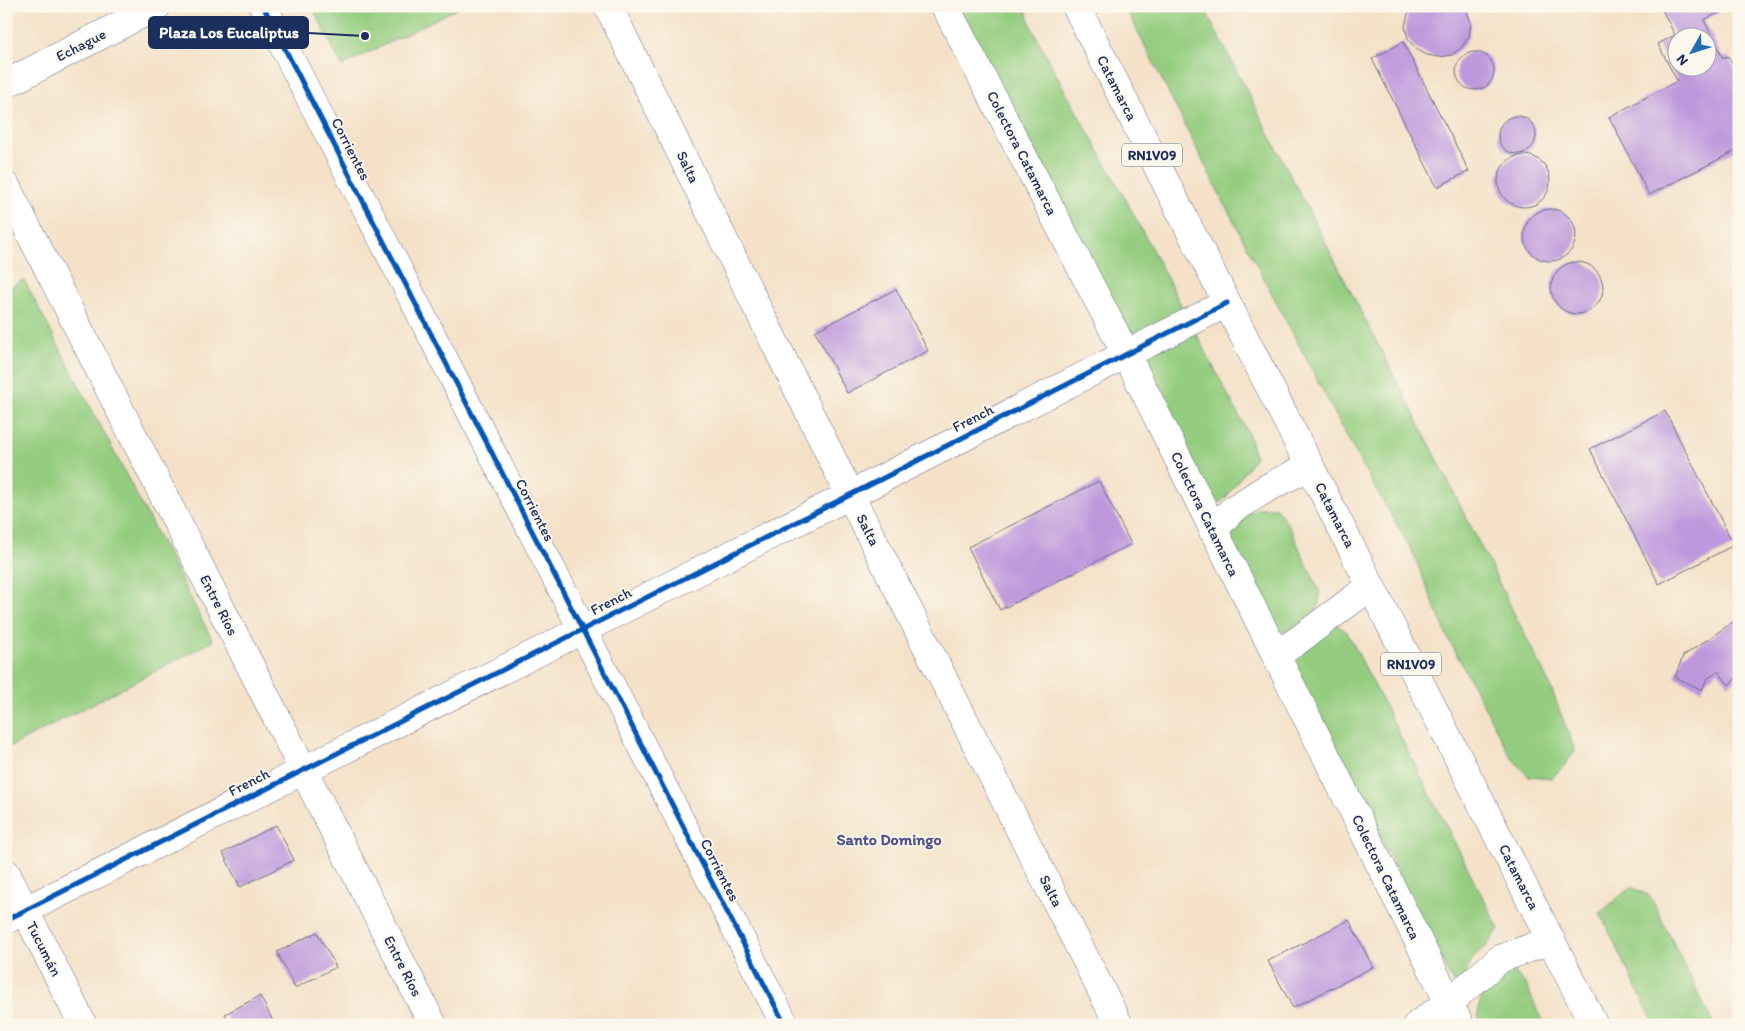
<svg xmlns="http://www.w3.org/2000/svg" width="1745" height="1031" font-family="Itim,sans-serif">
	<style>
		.green { fill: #95cd80; stroke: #587e6f }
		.building { fill: #be98dc; fill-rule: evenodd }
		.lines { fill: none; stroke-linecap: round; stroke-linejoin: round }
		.minor-casing { stroke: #676d83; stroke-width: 29 }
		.major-casing { stroke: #676d83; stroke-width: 29 }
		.minor { stroke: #fff; stroke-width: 28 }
		.major { stroke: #fff; stroke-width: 28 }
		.cycleway-casing { stroke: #fbf7ec; stroke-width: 8 }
		.cycleway { stroke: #0057b8; stroke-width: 5 }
		.labels { text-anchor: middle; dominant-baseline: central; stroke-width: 4; stroke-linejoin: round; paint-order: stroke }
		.shield { fill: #fbf7ec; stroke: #5e6b89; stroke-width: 1 }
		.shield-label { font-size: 14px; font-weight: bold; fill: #1b2f5e }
		.street-label { font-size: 15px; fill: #1b2f5e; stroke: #fbf7ec }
		.neighbourhood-label { font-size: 16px; font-weight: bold; fill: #54548a; stroke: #fbf7ec }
		.leader { fill: none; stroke: #1b2f5e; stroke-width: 2 }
		.callout-dot { fill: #1b2f5e; stroke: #fbf7ec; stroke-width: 2 }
		.callout { fill: #1b2f5e; stroke: #1b2f5e; stroke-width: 2 }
		.callout-label { font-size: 16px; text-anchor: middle; font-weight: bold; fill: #fff }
	</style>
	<rect width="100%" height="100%" fill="#fbf7ec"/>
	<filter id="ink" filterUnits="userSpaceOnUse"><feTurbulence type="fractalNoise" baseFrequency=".02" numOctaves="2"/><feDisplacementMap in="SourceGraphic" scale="10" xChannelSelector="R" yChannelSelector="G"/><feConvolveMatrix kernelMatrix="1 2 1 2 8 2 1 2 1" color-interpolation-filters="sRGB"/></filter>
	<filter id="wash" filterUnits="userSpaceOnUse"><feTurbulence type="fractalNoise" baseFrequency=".0096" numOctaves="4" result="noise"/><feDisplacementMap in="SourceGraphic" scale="20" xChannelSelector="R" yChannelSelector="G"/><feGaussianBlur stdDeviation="1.12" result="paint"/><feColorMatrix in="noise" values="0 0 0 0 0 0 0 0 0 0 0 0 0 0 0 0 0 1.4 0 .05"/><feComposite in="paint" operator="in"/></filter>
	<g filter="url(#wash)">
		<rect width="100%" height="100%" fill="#f4e1c7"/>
		<g class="green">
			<polygon points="312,6 462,6 342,66"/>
			<polygon points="955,6 1025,6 1032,28 1065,91 1125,198 1249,435 1255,457 1227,496 1214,507"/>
			<polygon points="1125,6 1203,6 1431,447 1549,683 1575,751 1563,767 1552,778 1528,776 1511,757 1448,638 1411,549 1363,467 1221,197"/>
			<polygon points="24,280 213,641 6,749 6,289"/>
			<path d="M1259,508H1276L1288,524L1319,590C1322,618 1306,621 1285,633L1273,629L1226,539L1237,518Z"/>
			<polygon points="1337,625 1347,632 1499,929 1488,945 1473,958 1461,982 1453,983 1293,663 1297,650"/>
			<polygon points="1631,887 1650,896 1714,1025 1655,1025 1600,913"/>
			<path d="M1504,971H1514L1526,985L1544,1025H1481C1472,1004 1488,983 1504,971Z"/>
		</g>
		<g id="blocks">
			<g class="building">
				<polygon points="1412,6 1464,6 1467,11 1471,23 1469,36 1462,47 1452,55 1439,57 1427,55 1416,49 1408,39 1405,26 1408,14"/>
				<path d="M1660,6H1716L1719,13L1704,20L1723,58L1728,56L1739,77V149L1649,195L1609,117L1677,81L1658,44L1675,35ZM1678,38H1708V68H1678Z"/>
				<polygon points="1403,42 1469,171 1437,187 1372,59"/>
				<circle cx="1475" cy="71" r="19"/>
				<circle cx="1517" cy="135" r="19"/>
				<circle cx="1524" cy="181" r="26"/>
				<circle cx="1550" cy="235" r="26"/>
				<circle cx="1577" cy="288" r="26"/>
				<polygon points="896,289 928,351 847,393 815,331"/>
				<polygon points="1665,411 1734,545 1659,584 1590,449"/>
				<polygon points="1099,481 1131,544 1000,610 968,547"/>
				<polygon points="1739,618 1739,675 1729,685 1718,671 1707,679 1702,690 1675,677 1683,656"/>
				<polygon points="276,825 294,860 240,887 223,853"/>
				<polygon points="1349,920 1373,967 1293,1008 1268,961"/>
				<polygon points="317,932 336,967 295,988 277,952"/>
				<polygon points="260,996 275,1025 230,1025 225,1014"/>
			</g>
		</g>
	</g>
	<g filter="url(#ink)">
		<use href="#blocks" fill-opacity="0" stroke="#676d83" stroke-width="1"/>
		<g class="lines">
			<defs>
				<g id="minor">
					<polyline points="263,6 785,1025"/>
					<polyline points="608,6 850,495 1119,1025"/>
					<polyline points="945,6 1126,354 1460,1025"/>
					<polyline points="6,84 157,6"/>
					<polyline points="6,186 433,1025"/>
					<polyline points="1213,531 1231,511 1267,488 1310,466"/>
					<polyline points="1276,655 1297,641 1371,586"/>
					<polyline points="6,873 83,1025"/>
					<polyline points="6,920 850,495 1227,303"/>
					<polyline points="1417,1025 1449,1002 1500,959 1551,940"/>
				</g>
				<polyline id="major" points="1076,6 1594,1025"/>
			</defs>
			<use href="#minor" class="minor-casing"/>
			<use href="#major" class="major-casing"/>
			<use href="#minor" class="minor"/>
			<use href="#major" class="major"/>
			<defs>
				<g id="cycleway">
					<polyline points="263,6 785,1025"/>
					<polyline points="6,920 850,495 1227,303"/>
				</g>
			</defs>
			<use href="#cycleway" class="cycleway-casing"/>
			<use href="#cycleway" class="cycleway"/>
		</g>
	</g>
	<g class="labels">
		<g class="shield">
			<rect x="1122" y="143.5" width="60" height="23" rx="4"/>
			<rect x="1381" y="652.5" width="60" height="23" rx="4"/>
		</g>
		<g class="shield-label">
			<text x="1152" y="155">RN1V09</text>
			<text x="1411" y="664">RN1V09</text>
		</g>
		<g class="street-label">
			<text transform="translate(81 45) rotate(-27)">Echague</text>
			<text transform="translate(1117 88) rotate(63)">Catamarca</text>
			<text transform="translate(351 149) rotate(63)">Corrientes</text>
			<text transform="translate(1022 153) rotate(63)">Colectora Catamarca</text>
			<text transform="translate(688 167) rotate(64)">Salta</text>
			<text transform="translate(973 418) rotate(-27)">French</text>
			<text transform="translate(535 510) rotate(63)">Corrientes</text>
			<text transform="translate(1205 514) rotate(64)">Colectora Catamarca</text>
			<text transform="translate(1335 515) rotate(63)">Catamarca</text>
			<text transform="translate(868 530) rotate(63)">Salta</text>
			<text transform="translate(611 601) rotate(-27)">French</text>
			<text transform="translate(219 605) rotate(63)">Entre Ríos</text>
			<text transform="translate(249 782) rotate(-27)">French</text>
			<text transform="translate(720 870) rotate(63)">Corrientes</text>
			<text transform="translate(1386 877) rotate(64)">Colectora Catamarca</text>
			<text transform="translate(1519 877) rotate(63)">Catamarca</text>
			<text transform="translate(1051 891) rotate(63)">Salta</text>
			<text transform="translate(44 949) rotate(63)">Tucumán</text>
			<text transform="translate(403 966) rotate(63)">Entre Ríos</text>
		</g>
		<g class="neighbourhood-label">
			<text x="889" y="839">Santo Domingo</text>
		</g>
	</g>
	<path class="leader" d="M365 36L308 33"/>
	<circle class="callout-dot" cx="365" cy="36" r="5"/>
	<rect class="callout" x="149" y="17" width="159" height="31" rx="5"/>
	<g class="callout-label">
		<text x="229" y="38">Plaza Los Eucaliptus</text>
	</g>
	<rect width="1745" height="1031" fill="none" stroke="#fbf7ec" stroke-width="25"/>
	<g transform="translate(1692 52) rotate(231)"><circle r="24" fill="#fbf7ec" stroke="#a1a7b3"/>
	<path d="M0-4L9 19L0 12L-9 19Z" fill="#1f6fb2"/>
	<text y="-8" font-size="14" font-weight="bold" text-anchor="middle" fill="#1b2f5e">N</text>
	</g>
</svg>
